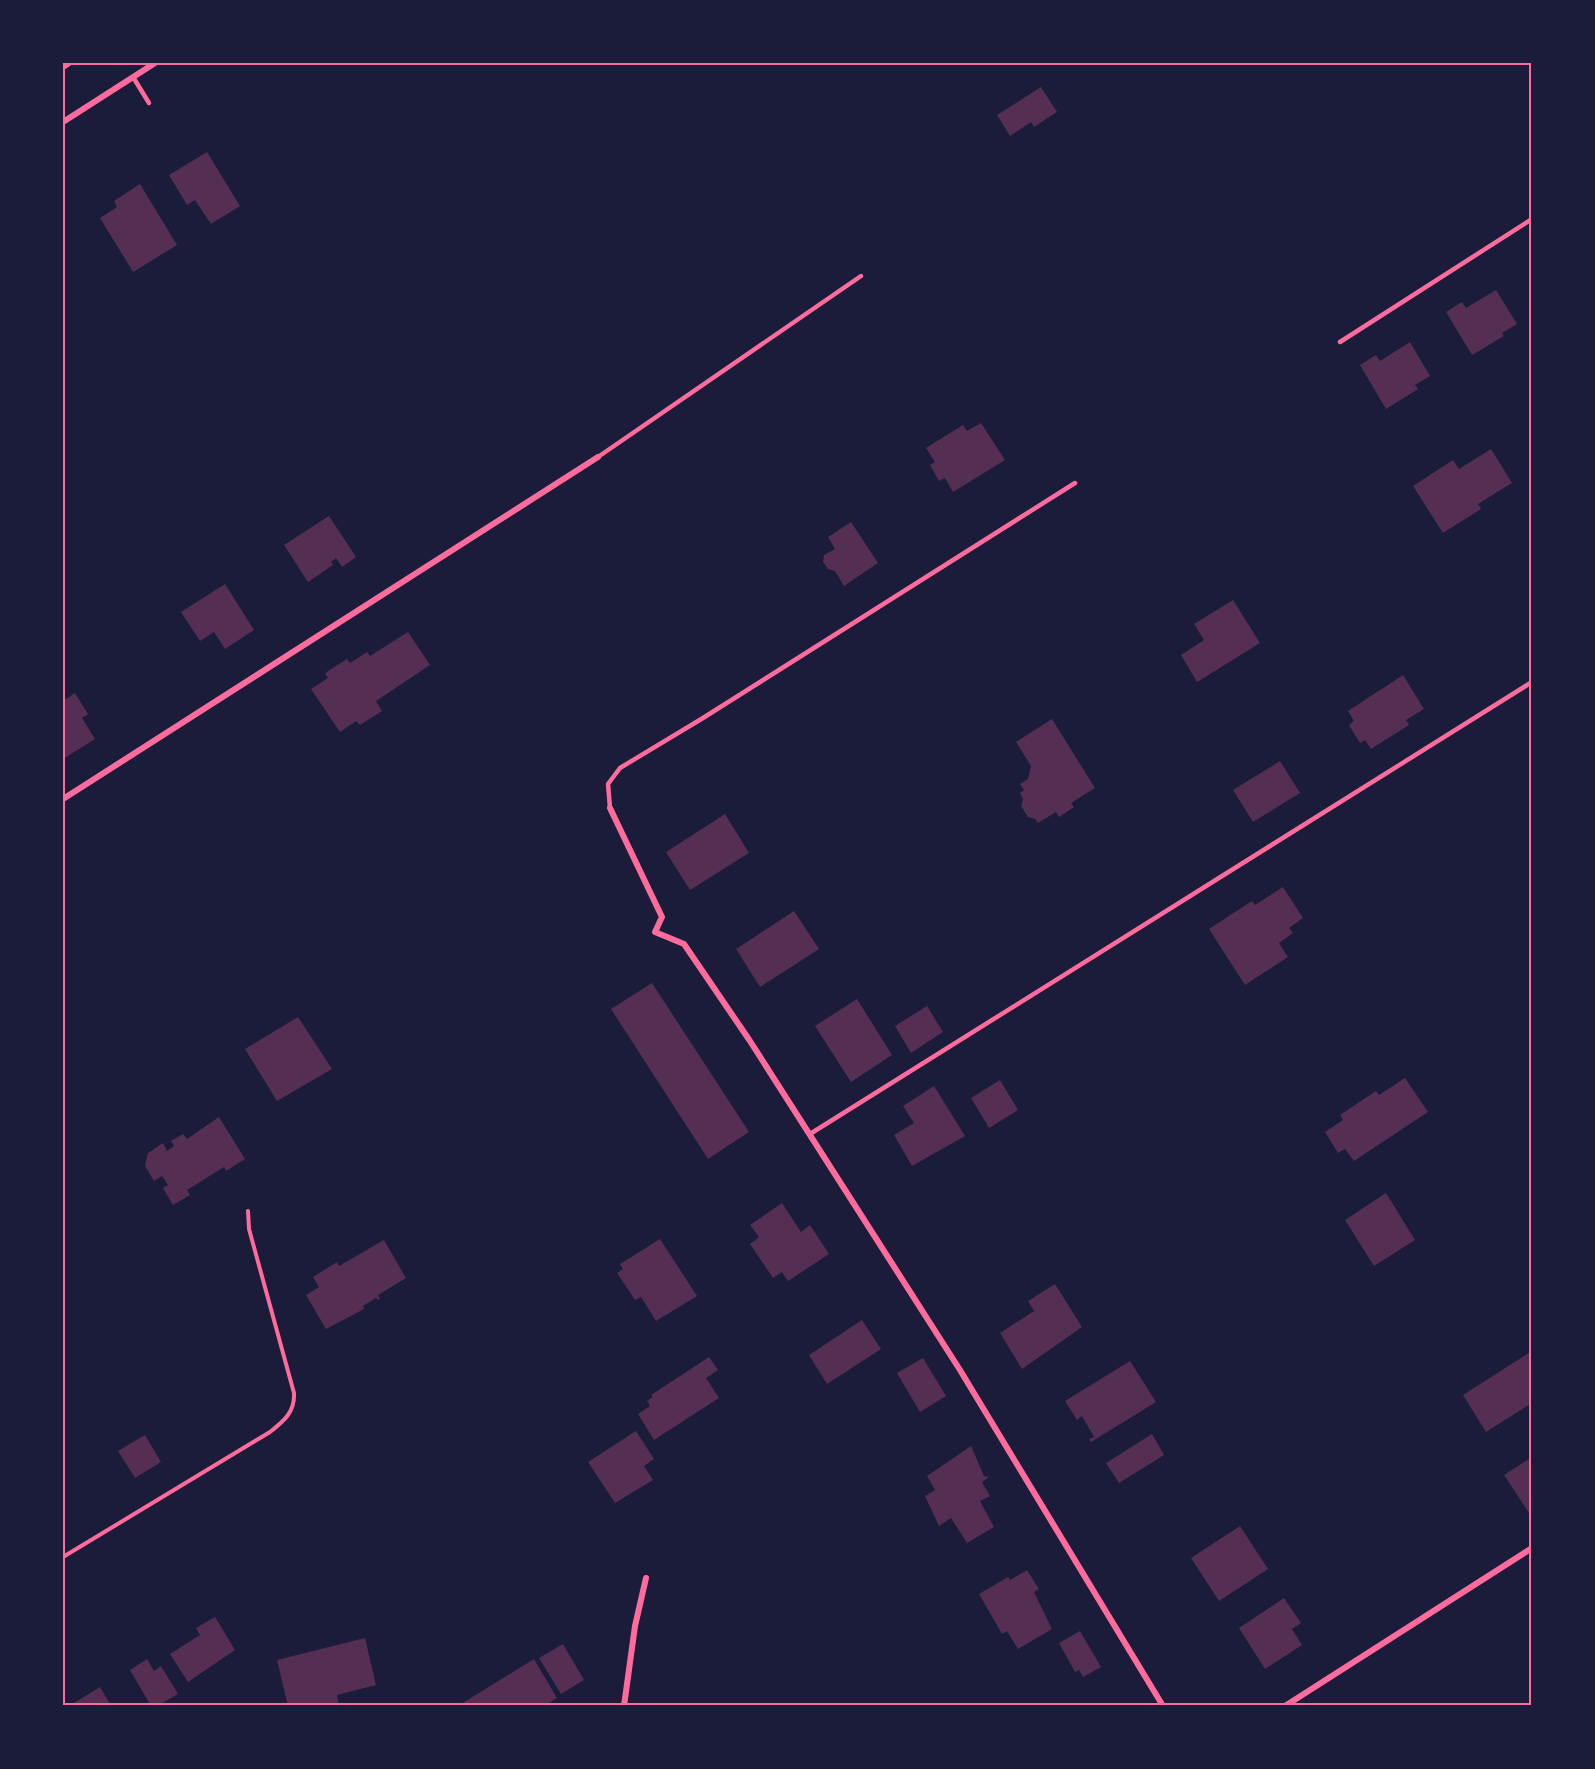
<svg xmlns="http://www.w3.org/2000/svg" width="1595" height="1769" font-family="Inter,sans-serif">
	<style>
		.building { fill: #542f53 }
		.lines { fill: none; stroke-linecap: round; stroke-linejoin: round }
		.path { stroke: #ff6b9d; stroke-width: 4 }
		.service { stroke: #ff6b9d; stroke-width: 4.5 }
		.minor { stroke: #ff6b9d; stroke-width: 6 }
		.neatline { fill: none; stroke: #ff6b9d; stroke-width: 2 }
	</style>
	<rect width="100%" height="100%" fill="#1b1b3a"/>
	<g class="building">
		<polygon points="1041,87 1057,112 1034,127 1031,122 1010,136 997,115"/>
		<polygon points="207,152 240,206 211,224 195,200 187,205 169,175"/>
		<polygon points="140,184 177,245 133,272 100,218 117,207 114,201"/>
		<polygon points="1496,290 1517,324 1502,333 1504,336 1472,355 1446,312 1462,302 1466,308"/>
		<polygon points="1410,342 1430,376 1415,385 1418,389 1386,409 1360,365 1376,355 1380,361"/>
		<polygon points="981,423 1005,460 953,492 945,478 939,481 930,465 935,462 926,448 963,425 967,431"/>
		<polygon points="1491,449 1512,483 1478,504 1481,509 1443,533 1413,486 1453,460 1459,469"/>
		<polygon points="329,516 356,557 342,567 336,558 331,562 333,565 308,582 284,545"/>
		<polygon points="851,522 878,563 844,586 835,571 828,569 823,562 824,555 835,549 828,537"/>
		<polygon points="225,584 254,630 225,649 214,632 200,641 181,612"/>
		<polygon points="1233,600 1260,643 1197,682 1181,655 1204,640 1194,624"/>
		<polygon points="408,632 430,665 376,701 382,711 360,725 356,721 340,732 311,689 328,678 325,673 347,659 350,663 367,652 370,656"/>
		<polygon points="1403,675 1424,709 1406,720 1409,725 1371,749 1365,740 1360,743 1349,725 1354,721 1348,711"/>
		<polygon points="75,693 88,714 82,718 95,739 63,759 63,701"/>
		<polygon points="1052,719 1095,788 1071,803 1074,807 1059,817 1056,812 1038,823 1035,819 1028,817 1021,806 1023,799 1020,793 1024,790 1020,784 1028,779 1031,766 1016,742"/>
		<polygon points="1280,761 1300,793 1253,822 1233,790"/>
		<polygon points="725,814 749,853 690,890 666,852"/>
		<polygon points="1283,887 1303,918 1289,928 1293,933 1279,943 1288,957 1245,985 1209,929 1252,901 1255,905"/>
		<polygon points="794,911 819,949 760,987 736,949"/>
		<polygon points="652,983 749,1132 708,1159 611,1009"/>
		<polygon points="857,999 892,1055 851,1082 815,1026"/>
		<polygon points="927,1006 943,1032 911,1053 895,1026"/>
		<polygon points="298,1017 332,1069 277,1101 245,1049"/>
		<polygon points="1405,1078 1428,1112 1354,1161 1345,1149 1338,1153 1325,1132 1343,1120 1340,1115 1376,1091 1379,1095"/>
		<polygon points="1000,1080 1018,1110 989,1128 971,1098"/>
		<polygon points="934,1086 965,1136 912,1166 894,1135 914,1123 903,1106"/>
		<polygon points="219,1117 245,1159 226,1171 224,1167 187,1190 190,1195 173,1205 163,1188 168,1185 162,1176 154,1181 145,1166 148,1153 163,1143 167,1151 174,1146 171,1141 183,1134 187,1139"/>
		<polygon points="1386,1193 1415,1240 1374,1266 1345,1220"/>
		<polygon points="782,1203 801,1232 810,1225 829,1254 788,1281 782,1272 773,1278 750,1244 759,1237 750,1225"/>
		<polygon points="660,1239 697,1296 656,1321 641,1297 635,1300 617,1273 623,1269 620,1264"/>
		<polygon points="384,1240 406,1278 378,1295 380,1299 378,1300 376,1298 363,1306 364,1309 326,1329 306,1295 319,1287 313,1277 337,1262 339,1266"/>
		<polygon points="1055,1284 1082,1327 1022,1369 1000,1333 1034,1311 1028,1301"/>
		<polygon points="862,1320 881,1349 827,1384 809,1355"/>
		<polygon points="1532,1351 1532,1403 1486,1432 1463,1395"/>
		<polygon points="709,1357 718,1370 706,1378 719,1398 654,1440 638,1414 650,1406 647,1401 653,1397 651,1395"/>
		<polygon points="923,1358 946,1396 920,1412 897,1373"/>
		<polygon points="1130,1361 1156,1402 1091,1442 1089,1439 1094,1437 1082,1416 1077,1420 1065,1401"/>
		<polygon points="636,1431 654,1459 644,1466 653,1480 615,1503 588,1462"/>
		<polygon points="1152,1434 1164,1455 1119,1483 1106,1463"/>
		<polygon points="145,1435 161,1462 135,1478 118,1451"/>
		<polygon points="971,1446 984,1476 989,1477 982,1482 990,1496 980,1501 994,1527 967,1543 951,1518 939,1526 925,1496 935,1490 927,1476"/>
		<polygon points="1532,1457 1532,1511 1529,1513 1504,1475"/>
		<polygon points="1240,1526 1268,1569 1219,1601 1191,1558"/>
		<polygon points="1027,1570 1039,1589 1034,1592 1052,1629 1018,1649 1007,1631 1002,1634 979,1594 1008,1577 1010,1580"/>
		<polygon points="1284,1598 1301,1623 1292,1629 1302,1645 1265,1669 1239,1628"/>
		<polygon points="215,1617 235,1650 188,1682 170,1654 200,1635 196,1628"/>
		<polygon points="1080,1631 1101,1667 1083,1677 1079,1670 1075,1672 1059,1643"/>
		<polygon points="365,1638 376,1685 337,1695 339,1706 288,1706 277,1660"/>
		<polygon points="563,1644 584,1680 561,1694 539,1658"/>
		<polygon points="147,1659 154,1671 161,1666 178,1694 157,1706 151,1706 130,1670"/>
		<polygon points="534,1659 557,1698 544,1706 462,1706 461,1704"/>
		<polygon points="100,1687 111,1706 69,1706"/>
	</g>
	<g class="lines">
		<path class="path" d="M63,1557L270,1432C284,1421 295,1412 294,1393L249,1229L248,1211"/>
		<g class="service">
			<polyline points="133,77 149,103"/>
			<polyline points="1340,342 1532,219"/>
			<polyline points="598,457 861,276"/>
			<polyline points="610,808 608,784 620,768 703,718 1075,483"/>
			<polyline points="810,1134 1532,682"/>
		</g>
		<g class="minor">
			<polyline points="63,67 69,63"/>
			<polyline points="63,122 155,63"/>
			<polyline points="63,799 598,457"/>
			<polyline points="610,808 662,917 655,932 684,944 750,1041 960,1370 1163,1706"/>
			<polyline points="624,1706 635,1626 646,1578"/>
			<polyline points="1285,1706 1532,1548"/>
		</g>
	</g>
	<rect width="1595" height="1769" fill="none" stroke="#1b1b3a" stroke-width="129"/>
	<rect x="64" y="64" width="1466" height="1640" class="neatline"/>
</svg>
